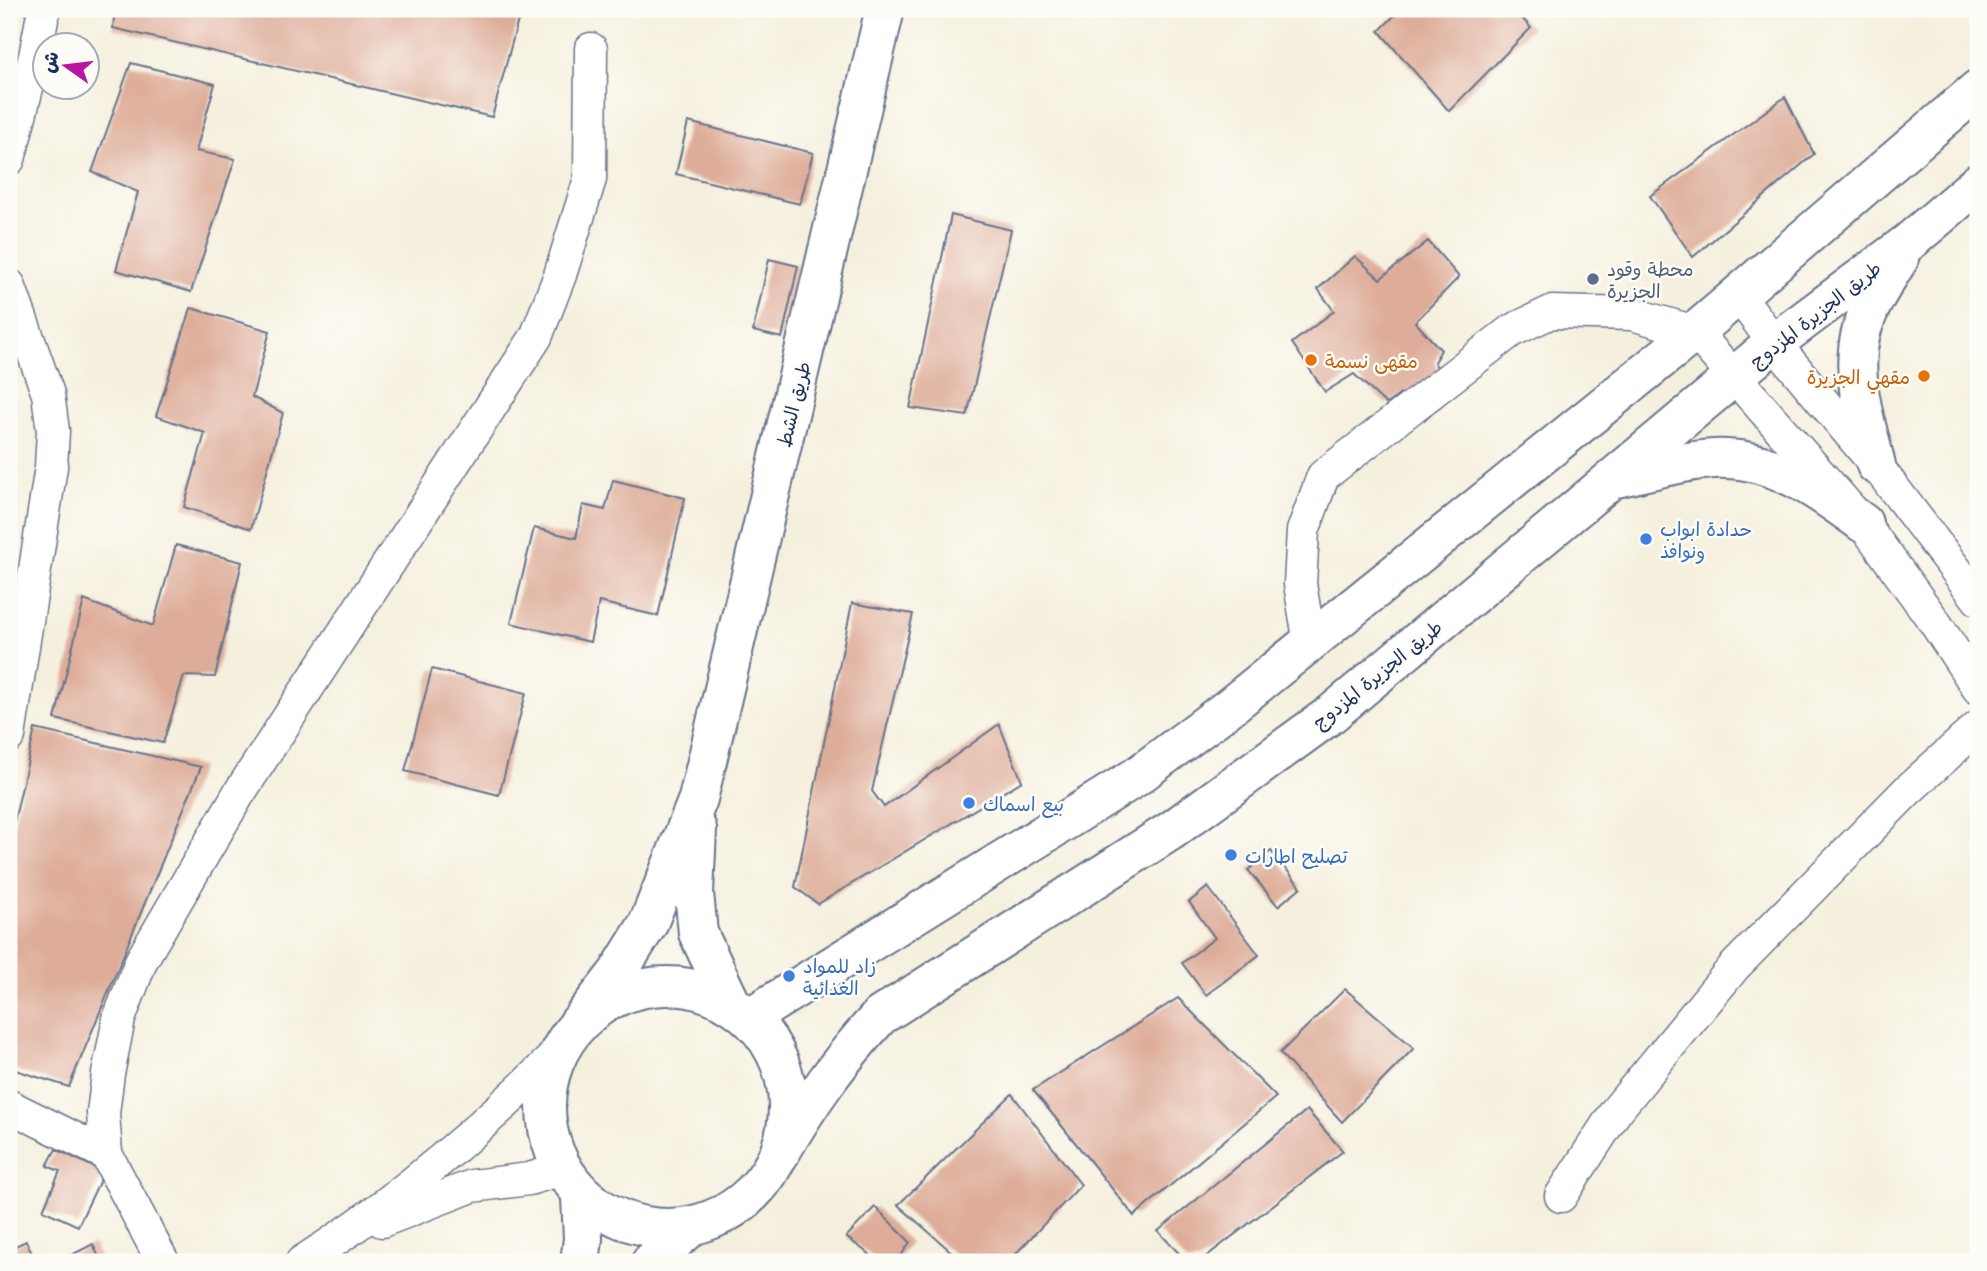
<svg xmlns="http://www.w3.org/2000/svg" width="1987" height="1271" font-family="Mali,'Playpen Sans Arabic',sans-serif">
	<style>
		.building { fill: #dead9a }
		.lines { fill: none; stroke-linecap: round; stroke-linejoin: round }
		.minor-casing { stroke: #67738b; stroke-width: 35 }
		.major-casing { stroke: #67738b; stroke-width: 42 }
		.minor { stroke: #fff; stroke-width: 32 }
		.major { stroke: #fff; stroke-width: 38 }
		.service-dot { fill: #5c6f8a; stroke: #fdfcf7; stroke-width: 2.5 }
		.food-dot { fill: #e8710a; stroke: #fdfcf7; stroke-width: 2.5 }
		.shop-dot { fill: #3f7fe0; stroke: #fdfcf7; stroke-width: 2.5 }
		.labels { text-anchor: middle; dominant-baseline: central; stroke-width: 5; stroke-linejoin: round; paint-order: stroke }
		.service-label { font-size: 19px; fill: #4e5e75; stroke: #fdfcf7; text-anchor: start }
		.street-label { font-size: 19px; fill: #1b2f5e; stroke: #fdfcf7 }
		.food-label { font-size: 19px; fill: #c56008; stroke: #fdfcf7; text-anchor: start }
		.shop-label { font-size: 19px; fill: #366cbe; stroke: #fdfcf7; text-anchor: start }
	</style>
	<rect width="100%" height="100%" fill="#fdfcf7"/>
	<filter id="ink" filterUnits="userSpaceOnUse"><feTurbulence type="fractalNoise" baseFrequency=".0143" numOctaves="2"/><feDisplacementMap in="SourceGraphic" scale="14" xChannelSelector="R" yChannelSelector="G"/><feConvolveMatrix kernelMatrix="1 2 1 2 8 2 1 2 1" color-interpolation-filters="sRGB"/></filter>
	<filter id="wash" filterUnits="userSpaceOnUse"><feTurbulence type="fractalNoise" baseFrequency=".00686" numOctaves="4" result="noise"/><feDisplacementMap in="SourceGraphic" scale="28" xChannelSelector="R" yChannelSelector="G"/><feGaussianBlur stdDeviation="1.57" result="paint"/><feColorMatrix in="noise" values="0 0 0 0 0 0 0 0 0 0 0 0 0 0 0 0 0 1.4 0 .05"/><feComposite in="paint" operator="in"/></filter>
	<g filter="url(#wash)">
		<rect width="100%" height="100%" fill="#f5f0de"/>
		<g id="blocks">
			<g class="building">
				<polygon points="115,9 521,9 492,117 113,28"/>
				<polygon points="1401,9 1514,9 1531,28 1449,111 1379,31"/>
				<polygon points="131,63 215,84 196,151 235,159 191,292 116,270 138,192 92,172"/>
				<polygon points="1785,97 1814,154 1693,257 1650,196"/>
				<polygon points="688,122 813,153 800,204 676,174"/>
				<polygon points="951,215 1011,230 967,416 910,408"/>
				<polygon points="1428,241 1459,277 1415,322 1441,350 1434,362 1454,394 1425,420 1401,394 1386,404 1354,374 1325,392 1292,343 1334,311 1318,289 1355,256 1380,279"/>
				<polygon points="769,259 798,266 782,338 753,331"/>
				<polygon points="191,308 270,331 252,397 283,413 251,529 184,507 205,433 156,416"/>
				<polygon points="613,480 685,498 658,616 599,602 590,642 511,623 534,528 576,538 583,505 605,510"/>
				<polygon points="176,545 242,562 215,677 184,676 163,743 55,719 84,600 153,626"/>
				<polygon points="852,603 913,614 872,791 884,807 999,724 1022,781 818,904 795,887"/>
				<polygon points="432,669 526,693 499,795 405,771"/>
				<polygon points="35,729 201,767 69,1087 9,1068 9,844"/>
				<polygon points="1271,851 1301,887 1278,906 1248,870"/>
				<polygon points="1208,887 1259,955 1206,995 1182,963 1215,938 1189,902"/>
				<polygon points="1345,989 1414,1048 1342,1122 1280,1053"/>
				<polygon points="1178,998 1276,1097 1134,1216 1033,1090"/>
				<polygon points="1012,1094 1081,1185 1008,1262 963,1262 898,1205"/>
				<polygon points="1307,1110 1343,1151 1199,1262 1187,1262 1158,1231"/>
				<polygon points="56,1149 104,1172 78,1226 43,1210 60,1171 47,1166"/>
				<polygon points="875,1207 910,1242 897,1262 880,1262 846,1237"/>
				<polygon points="26,1241 36,1262 9,1262 9,1249"/>
				<polygon points="93,1244 101,1262 58,1262"/>
			</g>
		</g>
	</g>
	<g filter="url(#ink)">
		<use href="#blocks" fill-opacity="0" stroke="#67738b" stroke-width="2"/>
		<g class="lines">
			<defs>
				<g id="minor">
					<polyline points="9,159 35,56 44,9"/>
					<polyline points="9,285 48,394 53,431 51,467 9,736"/>
					<polyline points="1738,294 1774,343 1876,465 1978,599"/>
					<polyline points="1310,644 1300,584 1303,531 1323,476 1511,331 1551,312 1632,314 1695,332 1863,523 1934,621 1978,688"/>
					<polyline points="9,1106 106,1154"/>
					<polyline points="1561,1196 1616,1111 1734,967 1908,790 1978,727"/>
					<polyline points="382,1221 472,1186 529,1179 562,1169"/>
					<polyline points="163,1262 106,1154 103,1113 108,1074 119,1019 141,961 238,795 536,337 560,275 590,179 591,49"/>
					<path d="M302,1262C397,1202 480,1130 559,1052"/>
				</g>
				<g id="major">
					<path d="M1876,465C1866,423 1851,380 1860,337C1866,309 1884,283 1899,259"/>
					<path d="M1616,478C1648,471 1696,457 1728,459C1779,461 1823,494 1863,523"/>
					<polyline points="697,829 694,893 698,933 731,1003"/>
					<circle cx="667" cy="1107" r="121"/>
					<polyline points="750,1017 1136,777 1227,709 1695,332 1978,89"/>
					<polyline points="578,1024 617,974 648,924 698,799 885,9"/>
					<path d="M779,1155C810,1101 838,1062 880,1016L1172,830L1330,715L1774,343L1909,242L1978,183"/>
					<polyline points="580,1262 583,1239 581,1198"/>
					<polyline points="651,1262 691,1227"/>
				</g>
			</defs>
			<use href="#minor" class="minor-casing"/>
			<use href="#major" class="major-casing"/>
			<use href="#minor" class="minor"/>
			<use href="#major" class="major"/>
		</g>
	</g>
	<circle class="service-dot" cx="1593" cy="279" r="7"/>
	<g class="food-dot">
		<circle cx="1311" cy="360" r="7"/>
		<circle cx="1924" cy="376" r="7"/>
	</g>
	<g class="shop-dot">
		<circle cx="1646" cy="539" r="7"/>
		<circle cx="969" cy="803" r="7"/>
		<circle cx="1231" cy="855" r="7"/>
		<circle cx="789" cy="976" r="7"/>
	</g>
	<g class="labels">
		<g class="service-label">
			<text x="1607" y="268">محطة وقود<tspan x="1607" dy="22">الجزيرة</tspan></text>
		</g>
		<g class="street-label">
			<text transform="translate(1815 314) rotate(-38)">طريق الجزيرة المزدوج</text>
			<text transform="translate(793 404) rotate(-76)">طريق الشط</text>
			<text transform="translate(1377 674) rotate(-39)">طريق الجزيرة المزدوج</text>
		</g>
		<g class="food-label">
			<text x="1325" y="360">مقهى نسمة</text>
			<text x="1910" y="376" text-anchor="end">مقهي الجزيرة</text>
		</g>
		<g class="shop-label">
			<text x="1660" y="528">حدادة ابواب<tspan x="1660" dy="22">ونوافذ</tspan></text>
			<text x="983" y="803">بيع اسماك</text>
			<text x="1245" y="855">تصليح اطارات</text>
			<text x="803" y="965">زاد للمواد<tspan x="803" dy="22">الغذائية</tspan></text>
		</g>
	</g>
	<rect width="1987" height="1271" fill="none" stroke="#fdfcf7" stroke-width="35"/>
	<g transform="translate(66 66) rotate(284)"><circle r="33" fill="#fdfcf7" stroke="#a3aaba" stroke-width="2"/>
	<path d="M0-5L12 26L0 18L-12 26Z" fill="#b5179e"/>
	<text y="-10" font-size="19" font-weight="bold" text-anchor="middle" fill="#1b2f5e">ش</text>
	</g>
</svg>
